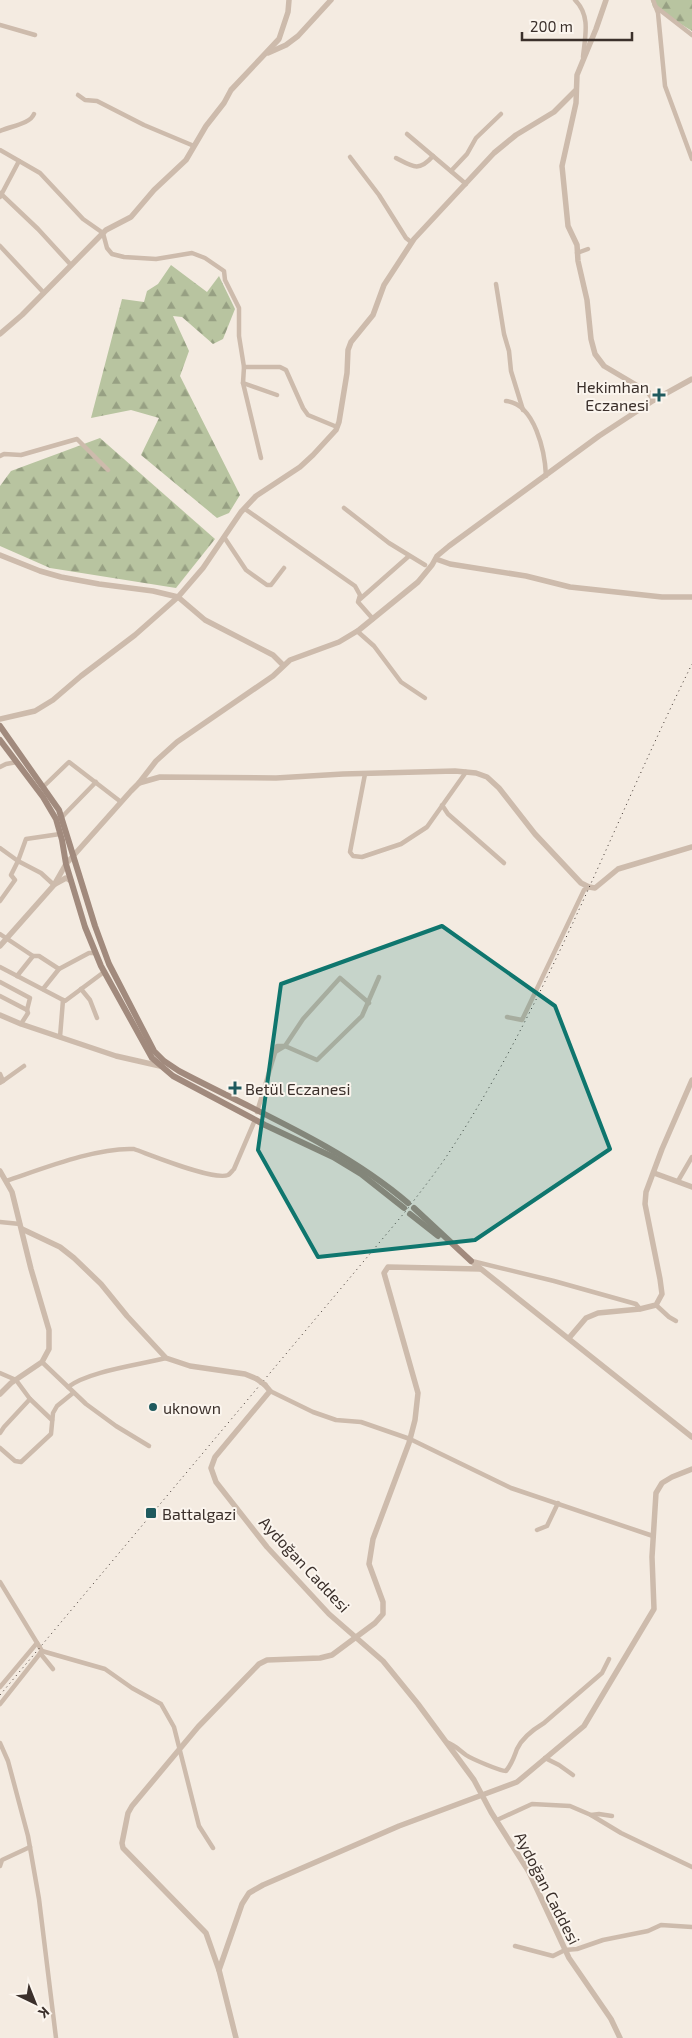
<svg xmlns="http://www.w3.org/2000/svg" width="692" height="2038" font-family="'Exo 2',sans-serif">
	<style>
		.forest { fill: url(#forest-firs) }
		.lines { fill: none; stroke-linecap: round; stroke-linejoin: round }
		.minor { stroke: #cdbbac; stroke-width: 4.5 }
		.tertiary { stroke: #cdbbac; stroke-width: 5.5 }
		.secondary { stroke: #a18a7d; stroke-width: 6 }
		.rail { stroke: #3b302b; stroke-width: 1; stroke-dasharray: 1 4; stroke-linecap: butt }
		.tertiary-bridge { stroke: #cdbbac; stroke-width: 5.5 }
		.marked { fill: #0f766e; fill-opacity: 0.2; stroke: #0f766e; stroke-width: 4; stroke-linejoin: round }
		.poi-dot { fill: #1f5a5e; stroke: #fbf5ee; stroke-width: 2 }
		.labels { text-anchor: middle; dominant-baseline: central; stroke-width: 4; stroke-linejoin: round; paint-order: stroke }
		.poi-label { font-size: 16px; fill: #3b302b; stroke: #fbf5ee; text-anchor: start }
		.street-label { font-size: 16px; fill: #3b302b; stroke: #fbf5ee }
	</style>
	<defs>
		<pattern id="forest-firs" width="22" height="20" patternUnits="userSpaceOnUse" patternTransform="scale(1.25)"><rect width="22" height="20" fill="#b8c4a0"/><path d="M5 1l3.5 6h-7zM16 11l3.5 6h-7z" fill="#97a083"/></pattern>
	</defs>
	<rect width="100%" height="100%" fill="#f4ebe1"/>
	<g class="forest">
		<polygon points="651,0 692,0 692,31 653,7"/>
		<polygon points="171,265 207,292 219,276 235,309 223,339 213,344 182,317 173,316 189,351 180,376 240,495 229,513 217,518 141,455 159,418 131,410 91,418 122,299 144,302 147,291 158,284"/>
		<polygon points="100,438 215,539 176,588 50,568 0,546 0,486 11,471"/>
	</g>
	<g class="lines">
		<g class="minor">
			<path d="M575,0C591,16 585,36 583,57"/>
			<polyline points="653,0 658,13 665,86 692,159"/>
			<polyline points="656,7 692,35"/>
			<polyline points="0,25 35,35"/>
			<polyline points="78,95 85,100 97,101 144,125 194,146"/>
			<path d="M0,131C11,126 30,124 34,114"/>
			<polyline points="407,134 466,184"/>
			<polyline points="0,150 40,173 83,219 103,233 107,248 112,254 124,257 156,259 192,253 205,258 224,271 225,280 239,308 239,336 244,367 280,367 286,370 303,408 308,415 337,427"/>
			<polyline points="350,157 379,195 406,238 411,242"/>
			<path d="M396,158C413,167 419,172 433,156"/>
			<polyline points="451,171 467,154 476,138 501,114"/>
			<polyline points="0,193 38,229 71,265"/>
			<polyline points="0,197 19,161"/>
			<polyline points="0,246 44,293"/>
			<polyline points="577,253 588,249"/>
			<polyline points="496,284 504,334 509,351 511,371 523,410"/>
			<polyline points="244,367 243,383 261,458"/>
			<polyline points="243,383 277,395"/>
			<path d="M506,401C535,404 545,452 546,476"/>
			<polyline points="0,456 4,454 21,455 77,439 108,470"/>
			<polyline points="344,508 389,543 425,565"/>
			<polyline points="245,509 355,586 360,595 358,602 373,619"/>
			<polyline points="224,537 246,570 267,585 271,585 284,568"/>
			<polyline points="359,600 409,556"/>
			<polyline points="357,631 374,646 401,682 425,698"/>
			<polyline points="0,767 6,764 17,762"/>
			<polyline points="365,774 350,852 353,856 362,857 401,844 427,827 466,772"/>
			<polyline points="43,787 69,762 121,802"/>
			<polyline points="442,805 448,814 504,863"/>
			<polyline points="62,817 96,782"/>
			<polyline points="0,848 18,861 26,839 60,834"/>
			<polyline points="0,901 15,880 11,875 18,861 41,873 54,885"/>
			<polyline points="0,934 33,956 17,976"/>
			<polyline points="33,956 39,956 59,969"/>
			<polyline points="0,967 65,1001 104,972"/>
			<polyline points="0,982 30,998 27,1010 0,996"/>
			<polyline points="43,989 59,969 89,953 96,953"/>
			<polyline points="81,989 90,1000 97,1018"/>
			<polyline points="507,1017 522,1020 584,890 589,887"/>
			<polyline points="21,1024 28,1013 27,1010"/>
			<polyline points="60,1037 63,1000"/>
			<polyline points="275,1052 285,1046 303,1019 340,978 369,1003"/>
			<polyline points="0,1074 3,1081 0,1083"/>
			<polyline points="3,1081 24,1066"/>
			<polyline points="257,1112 277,1046 285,1046 317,1060 362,1016 379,977"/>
			<path d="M6,1181C42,1169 97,1147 134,1149C151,1155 214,1181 228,1175C230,1174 232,1171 234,1169L255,1120"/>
			<polyline points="678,1181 692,1157"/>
			<polyline points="0,1222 20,1224"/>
			<polyline points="472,1261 554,1281 636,1304 640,1309"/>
			<polyline points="656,1305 669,1317 676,1321"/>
			<polyline points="42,1362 86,1404 116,1426 149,1446"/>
			<polyline points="0,1373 16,1380 30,1399"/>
			<path d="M68,1387C89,1371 139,1365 166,1358"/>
			<polyline points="270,1391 313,1412 336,1420 361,1422 410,1439 511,1488 653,1536"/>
			<polyline points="0,1433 4,1427 30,1399 52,1420"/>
			<polyline points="0,1448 15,1461 21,1462 51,1434 53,1413 57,1406 73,1393"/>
			<polyline points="537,1530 547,1526 558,1503"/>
			<polyline points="0,1582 42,1651 0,1704"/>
			<polyline points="42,1651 105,1669 132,1688 161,1704 174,1727 199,1826 213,1848"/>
			<polyline points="40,1653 53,1669"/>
			<polyline points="0,1687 37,1643"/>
			<path d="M446,1742C455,1745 459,1750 466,1755C472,1759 500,1771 506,1771C512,1764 514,1757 517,1749C522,1738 534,1729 544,1723L602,1673L609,1659"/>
			<polyline points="0,1743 8,1761 28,1836 39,1899 56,2038"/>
			<polyline points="545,1758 559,1765 573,1775"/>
			<polyline points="591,1815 599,1814 612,1816"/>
			<polyline points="497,1820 532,1804 570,1806 591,1815 621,1833 692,1867"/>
			<polyline points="0,1866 2,1860 30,1847"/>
			<polyline points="515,1946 553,1956 565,1950 577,1949 603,1940 648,1931 661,1925 692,1927"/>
		</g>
		<g class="tertiary">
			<polyline points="606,0 596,29 577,75 576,103 562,166 568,226 577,245 578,261 587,300 591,339 595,354 604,366 648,392 654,400"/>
			<polyline points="268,53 286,45 298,36 331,0"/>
			<polyline points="0,334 22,315 106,230 131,217 154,190 186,160 206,126 224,103 231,90 279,39 288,12 289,0"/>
			<polyline points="0,555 40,571 61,577 99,584 153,591 178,597 205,620 273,655 283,665"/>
			<polyline points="436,559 450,564 526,576 570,587 662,597 692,597"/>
			<polyline points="0,719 35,711 53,700 81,676 135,635 178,597 203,568 241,512 256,496 300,467 313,455 336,430 339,422 347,373 348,350 351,342 373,315 384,285 414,239 494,153 516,135 554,112 575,91"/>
			<polyline points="139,783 156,761 177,742 273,676 290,660 339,642 359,630 418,582 432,565 437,556 449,546 599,436 654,400 692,379"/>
			<polyline points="55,884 66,878 71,881"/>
			<polyline points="0,946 54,885 66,864 131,791 139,783 160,777 276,778 343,774 455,771 476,773 487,777 499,788 535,834 581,883 589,887 595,888 618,869 692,847"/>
			<polyline points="0,1015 21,1024 116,1056 160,1066 161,1065"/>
			<polyline points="0,1171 12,1192 31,1269 49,1330 49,1349 42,1362 11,1383 0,1394"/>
			<polyline points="654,1173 692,1187"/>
			<polyline points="22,1229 60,1247 74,1258 101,1284 127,1316 166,1358 190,1366 245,1374 257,1379"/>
			<polyline points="471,1261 692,1437"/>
			<polyline points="569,1338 586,1318 598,1313 640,1309 656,1305 662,1294 660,1279 645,1204 646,1192 662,1149 692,1080"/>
			<polyline points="265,1385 270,1391 215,1457 211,1468 216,1482 267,1547 329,1614 383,1661 418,1704 474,1780 491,1812 529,1872 569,1958 611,2019 620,2038"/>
			<polyline points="219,1970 242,1904 249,1893 263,1885 399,1826 517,1782 584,1726 654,1609 652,1557 656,1493 662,1483 672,1477 692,1469"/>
			<polyline points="236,2038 219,1970 206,1933 123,1848 122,1843 128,1813 132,1806 198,1727 259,1664 267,1660 320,1658 332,1655 375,1623 383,1614 383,1602 369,1564 373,1539 409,1443 415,1420 418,1393 384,1273 388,1267 480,1269"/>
		</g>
		<g class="secondary">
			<path d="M0,726L59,810L95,926L109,964L154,1051L164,1061L179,1071C255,1111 343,1147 408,1203"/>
			<polyline points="0,740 43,797 56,819 62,840 66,864 85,927 101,966 152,1058 173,1076 265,1125 333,1157 361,1174 404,1208"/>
			<polyline points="414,1208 471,1261"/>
			<polyline points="410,1214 438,1236"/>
		</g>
		<path class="rail" d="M0,1695L405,1212C421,1191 438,1170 452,1148C550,998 613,823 692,664"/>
		<polyline class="tertiary-bridge" points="257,1379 265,1385"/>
	</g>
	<path class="marked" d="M442,926L555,1006L610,1149L475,1240L318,1257L258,1150L281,984Z"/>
	<g class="poi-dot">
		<path d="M656.5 387.5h5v5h5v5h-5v5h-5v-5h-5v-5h5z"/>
		<path d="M232.5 1080.5h5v5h5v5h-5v5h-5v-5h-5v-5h5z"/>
		<circle cx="153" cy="1407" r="5"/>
		<rect x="145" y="1507" width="12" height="12" rx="2.5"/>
	</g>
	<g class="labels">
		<g class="poi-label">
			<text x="649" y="386" text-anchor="end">Hekimhan<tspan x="649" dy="18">Eczanesi</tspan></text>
			<text x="245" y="1088">Betül Eczanesi</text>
			<text x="163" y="1407">uknown</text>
			<text x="162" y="1513">Battalgazi</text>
		</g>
		<g class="street-label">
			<text transform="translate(305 1564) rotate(47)">Aydoğan Caddesi</text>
			<text transform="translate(548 1888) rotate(63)">Aydoğan Caddesi</text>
		</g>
	</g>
	<g transform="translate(35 2003) rotate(137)" stroke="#fbf5ee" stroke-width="4" paint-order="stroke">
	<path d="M0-4L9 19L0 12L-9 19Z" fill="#3b302b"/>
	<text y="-8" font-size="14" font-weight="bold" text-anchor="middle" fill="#3b302b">K</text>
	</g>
	<path d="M522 32v8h110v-8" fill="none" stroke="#3b302b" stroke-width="2.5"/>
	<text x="530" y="32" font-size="15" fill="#3b302b" stroke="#fbf5ee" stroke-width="4" paint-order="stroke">200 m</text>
</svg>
